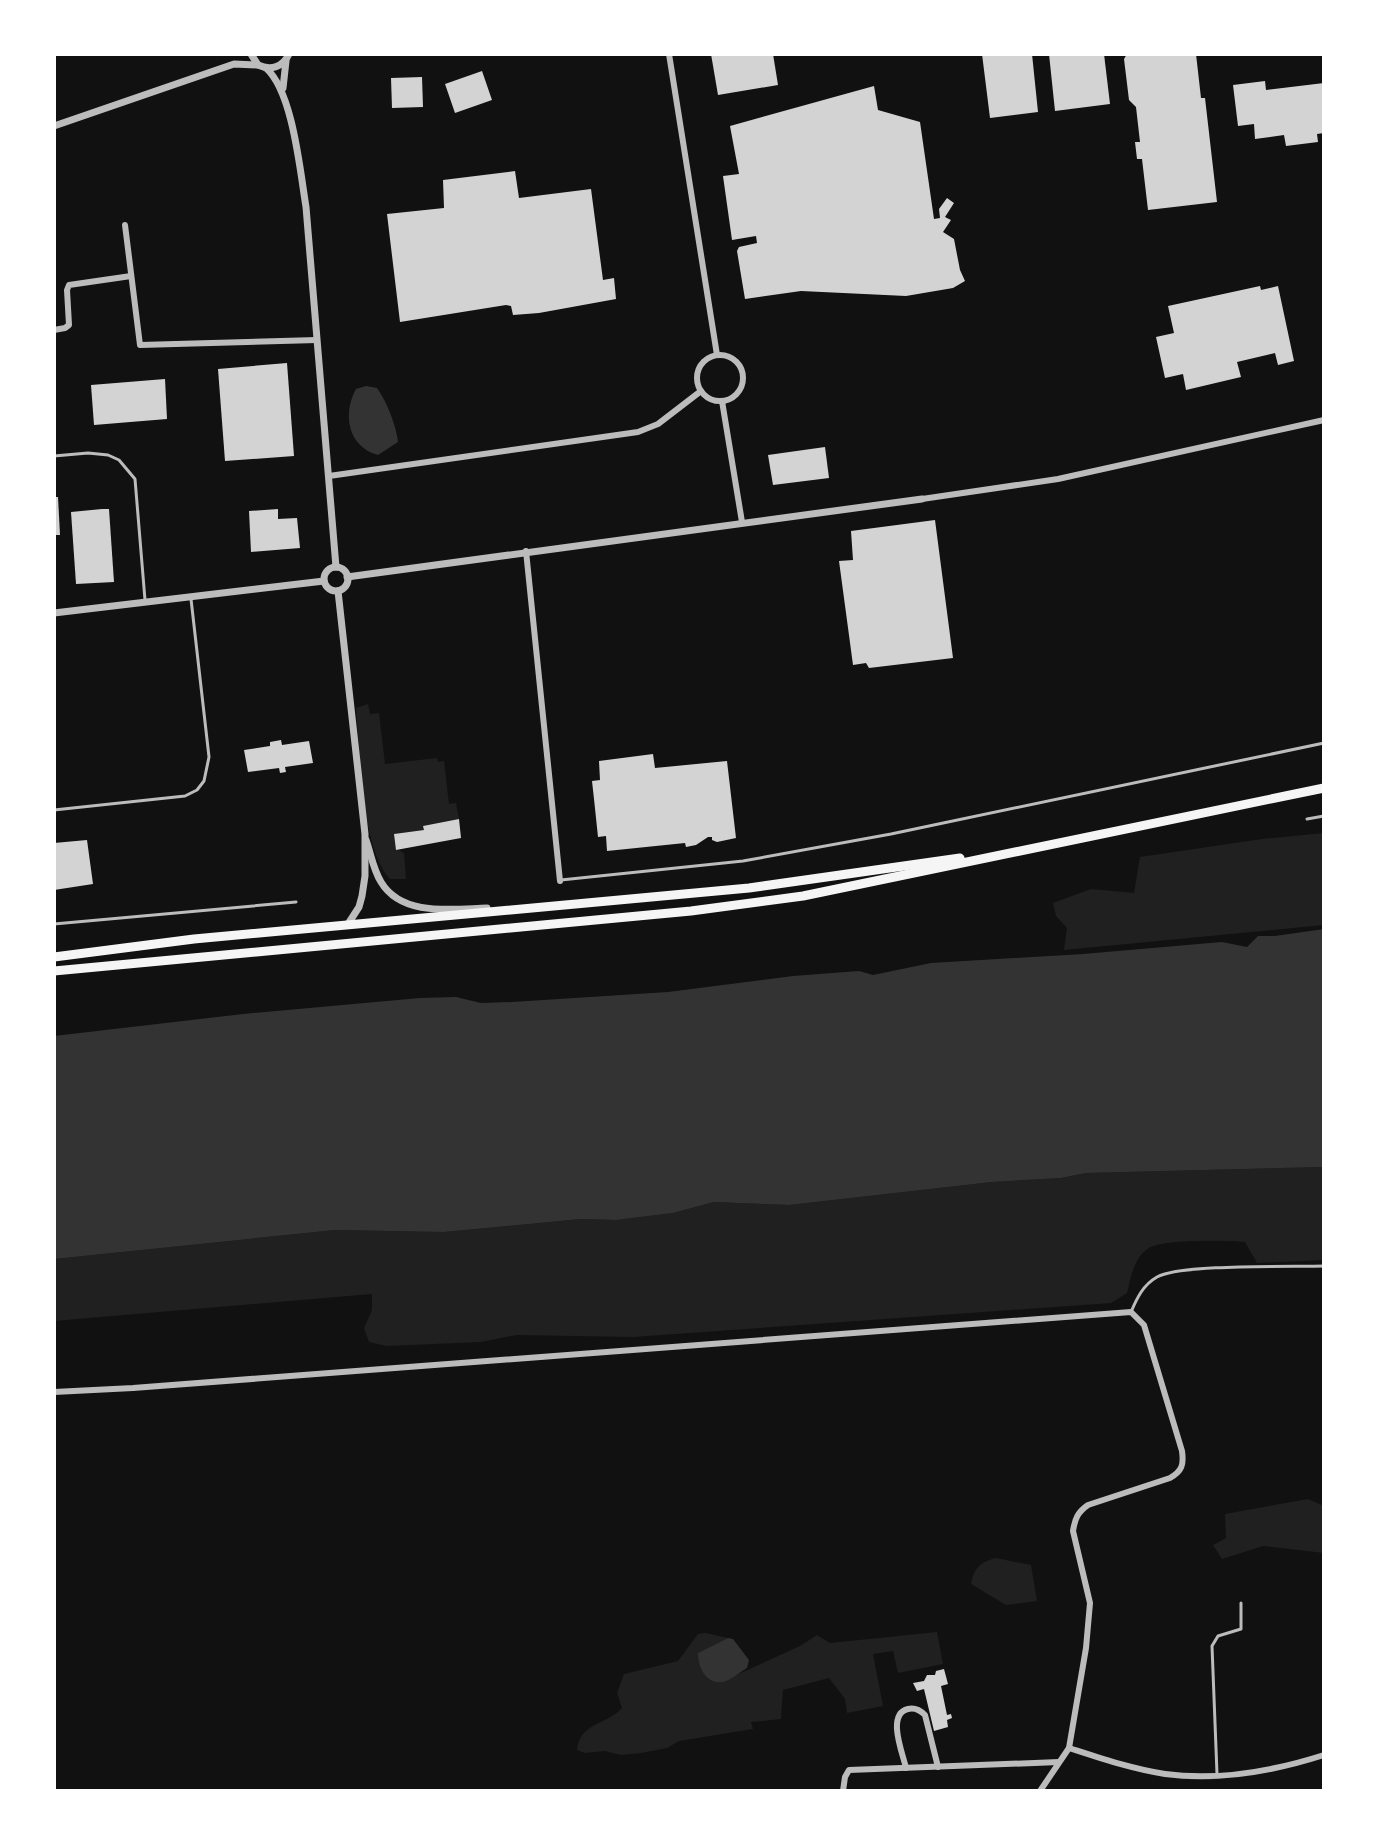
<svg xmlns="http://www.w3.org/2000/svg" width="1378" height="1845" font-family="Helvetica,sans-serif">
	<style>
		.green { fill: #202020 }
		.water { fill: #333 }
		.building { fill: #d3d3d3 }
		.lines { fill: none; stroke-linecap: round; stroke-linejoin: round }
		.service { stroke: #bcbcbc; stroke-width: 3 }
		.minor { stroke: #bcbcbc; stroke-width: 6 }
		.tertiary { stroke: #bcbcbc; stroke-width: 7 }
		.primary { stroke: #f5f5f5; stroke-width: 9 }
	</style>
	<rect width="100%" height="100%" fill="#111"/>
	<g class="green">
		<path d="M368,704L370,714L379,713L385,764L437,758L438,762L444,761L449,804L456,803L459,819L424,826V830L394,834L396,849L404,853L406,879H390C361,848 360,752 356,708Z"/>
		<polygon points="1324,833 1324,925 1064,950 1067,928 1056,916 1053,903 1091,889 1134,893 1140,857 1262,839"/>
		<path d="M1324,1167V1260L1257,1263L1245,1242C1228,1240 1162,1239 1149,1248C1134,1257 1131,1277 1127,1293L1111,1303L633,1337L517,1335L481,1342L387,1346L369,1342L364,1328L372,1310V1294L54,1321V1259L335,1230L444,1232L581,1219L616,1220L673,1213L714,1202L789,1205L992,1182L1061,1178L1086,1173Z"/>
		<polygon points="1308,1499 1324,1506 1324,1553 1263,1546 1222,1559 1213,1545 1226,1538 1225,1514"/>
		<path d="M996,1558L1031,1565L1037,1601L1006,1605L971,1584C974,1567 981,1562 996,1558Z"/>
		<path d="M937,1632L943,1664L898,1673L893,1651L873,1654L883,1706L847,1713L845,1699L829,1678L783,1690L781,1719L751,1722L753,1729L679,1741L667,1748L641,1753L621,1755L605,1751L585,1753L577,1750C580,1722 607,1725 622,1708L617,1693L624,1674L678,1661L698,1634L706,1633L728,1638L698,1653L732,1677L800,1646L817,1635L830,1643Z"/>
	</g>
	<g class="water">
		<path d="M366,386L377,388C387,402 396,425 398,442L378,455C348,447 342,414 356,389Z"/>
		<polygon points="1324,929 1324,1167 1086,1173 1061,1178 992,1182 789,1205 714,1202 673,1213 616,1220 581,1219 444,1232 335,1230 54,1259 54,1036 243,1014 420,998 456,997 481,1003 512,1002 668,992 793,976 859,971 873,975 931,963 1083,954 1222,942 1247,947 1258,936 1275,936"/>
		<path d="M728,1638L733,1639L749,1660L747,1668C740,1672 730,1681 722,1682C705,1684 698,1666 698,1653Z"/>
	</g>
	<g class="building">
		<polygon points="711,54 773,54 778,85 718,95"/>
		<polygon points="982,54 1032,54 1038,112 990,118"/>
		<polygon points="1049,54 1104,54 1110,104 1055,111"/>
		<polygon points="1127,54 1196,54 1201,98 1205,98 1217,202 1148,210 1142,159 1137,159 1135,142 1140,142 1136,107 1129,100 1124,59"/>
		<polygon points="482,71 492,100 455,113 445,84"/>
		<polygon points="422,77 423,107 392,108 391,78"/>
		<polygon points="1265,81 1266,90 1324,83 1324,133 1317,134 1318,142 1286,146 1284,135 1255,139 1254,124 1238,126 1233,85"/>
		<polygon points="874,86 878,110 920,122 934,219 940,218 939,209 947,198 954,203 945,217 951,220 943,232 954,239 960,270 965,281 953,288 906,296 801,291 745,299 737,251 739,247 757,243 756,236 732,240 723,176 739,174 730,126"/>
		<polygon points="515,171 519,198 591,189 603,280 614,278 616,299 539,313 513,315 511,306 506,305 400,322 387,214 444,208 443,180"/>
		<polygon points="1260,286 1261,290 1278,286 1294,361 1278,365 1275,353 1237,362 1241,377 1186,390 1183,374 1165,378 1156,337 1174,333 1168,306"/>
		<polygon points="287,363 294,456 225,461 218,369"/>
		<polygon points="165,379 167,419 94,425 91,385"/>
		<polygon points="825,447 829,478 773,485 768,455"/>
		<polygon points="54,497 58,497 60,535 54,535"/>
		<polygon points="102,509 109,509 114,582 76,584 71,512"/>
		<polygon points="278,509 278,519 297,518 300,548 251,552 249,511"/>
		<polygon points="935,520 953,658 869,668 866,663 853,665 839,561 853,560 851,531"/>
		<polygon points="281,740 282,745 309,741 313,763 285,767 286,772 280,773 279,768 248,772 244,750 270,746 270,742"/>
		<polygon points="653,754 655,768 727,761 736,838 717,842 712,840 712,837 708,837 696,845 686,847 685,843 607,851 606,836 598,837 594,799 592,781 600,780 599,761"/>
		<polygon points="459,819 461,838 396,850 394,834 424,830 423,826"/>
		<polygon points="87,840 93,884 54,890 54,843"/>
		<polygon points="944,1669 948,1684 941,1686 947,1715 951,1714 952,1718 947,1720 948,1727 934,1731 924,1689 917,1691 913,1683 924,1681 927,1675 935,1675 936,1671"/>
	</g>
	<g class="lines">
		<g class="service">
			<polyline points="54,456 88,453 108,455 119,460 135,479 145,600"/>
			<polyline points="54,810 185,796 197,790 204,781 209,757 191,599"/>
			<polyline points="1307,819 1324,816"/>
			<polyline points="561,880 743,861 891,834 1324,743"/>
			<polyline points="54,924 296,902"/>
			<path d="M1131,1312C1137,1298 1143,1285 1157,1277C1180,1264 1291,1267 1324,1266"/>
			<polyline points="1217,1774 1212,1646 1218,1636 1241,1629 1241,1603"/>
		</g>
		<g class="minor">
			<polyline points="669,54 717,355"/>
			<polyline points="125,225 140,345 317,340"/>
			<polyline points="54,330 65,328 69,325 67,290 69,285 131,276"/>
			<circle cx="720" cy="378" r="23"/>
			<polyline points="722,401 742,522"/>
			<polyline points="329,476 638,432 658,424 701,391"/>
			<polyline points="922,499 1058,479 1324,420"/>
			<polyline points="526,551 560,881"/>
			<path d="M54,1392L133,1388L1131,1312L1144,1325L1182,1451C1184,1465 1182,1471 1170,1478L1088,1505C1078,1512 1075,1518 1073,1531L1090,1603L1086,1648L1069,1748L1040,1791"/>
			<path d="M1069,1748C1100,1758 1132,1769 1165,1774C1217,1781 1274,1771 1324,1755"/>
			<path d="M906,1768C903,1754 886,1714 908,1709C916,1707 921,1711 925,1715L938,1767"/>
			<polyline points="843,1791 845,1777 849,1770 1059,1762"/>
		</g>
		<g class="tertiary">
			<path d="M251,54L258,65C271,71 283,67 289,54"/>
			<path d="M266,68C293,92 300,171 306,207L336,567"/>
			<polyline points="283,88 286,61"/>
			<polyline points="54,126 234,64 258,65"/>
			<circle cx="336" cy="579" r="12"/>
			<polyline points="347,577 922,499"/>
			<polyline points="338,591 365,834 365,876 362,896 359,907 348,924"/>
			<polyline points="54,613 324,581"/>
			<path d="M366,840C371,854 373,869 381,882C402,917 452,909 487,908"/>
		</g>
		<g class="primary">
			<polyline points="54,957 194,939 749,888 960,858"/>
			<polyline points="54,971 691,911 803,896 1324,788"/>
		</g>
	</g>
	<rect width="1378" height="1845" fill="none" stroke="#ffffff" stroke-width="112"/>
</svg>
